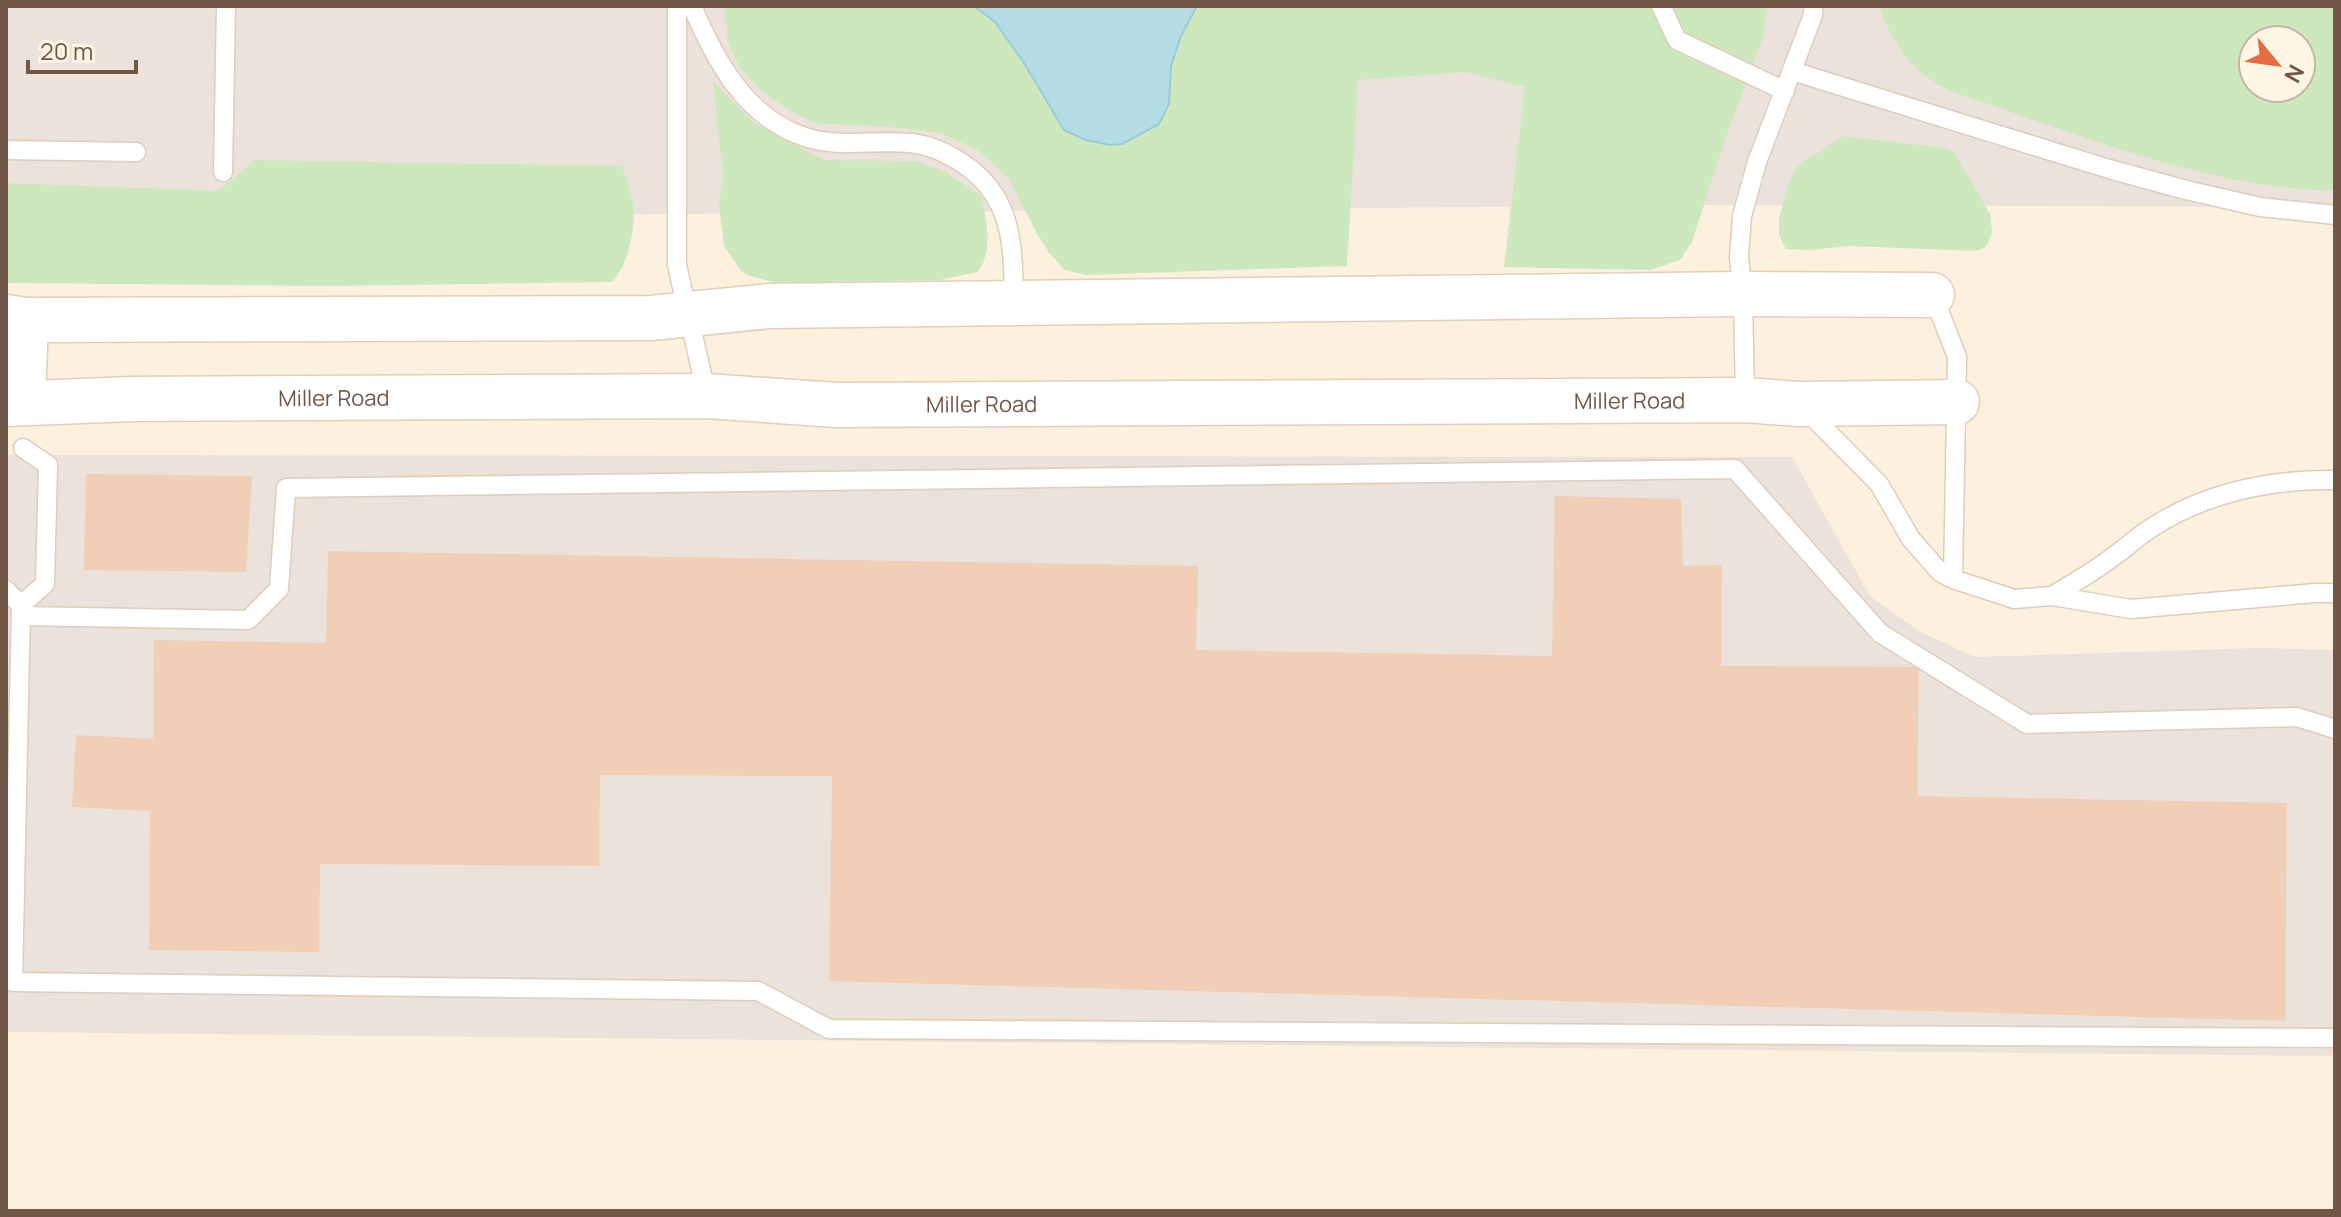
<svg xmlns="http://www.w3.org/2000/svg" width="2341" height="1217" font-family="Manrope,sans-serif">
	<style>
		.industrial { fill: #eae2db; fill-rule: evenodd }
		.green { fill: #cee8be; fill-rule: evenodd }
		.water { fill: #b4dce4; stroke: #9accd6; stroke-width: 2 }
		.building { fill: #f1cfb6 }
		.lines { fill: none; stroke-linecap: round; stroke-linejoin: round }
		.service-casing { stroke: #dfcdbb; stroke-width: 21 }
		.secondary-casing { stroke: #e4ceb9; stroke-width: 47 }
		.service { stroke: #fff; stroke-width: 18 }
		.secondary { stroke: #fff; stroke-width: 44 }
		.labels { text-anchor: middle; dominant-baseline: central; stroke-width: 7; stroke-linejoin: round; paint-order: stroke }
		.street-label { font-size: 22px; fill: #715747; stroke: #fff5e4 }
	</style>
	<rect width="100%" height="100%" fill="#fcf1de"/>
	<g class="industrial">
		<path d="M6,6H2335V207L1699,205L550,215L6,209ZM2253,40H2301V88H2253Z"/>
		<polygon points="6,455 1792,457 1870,596 1919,631 1975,657 2259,648 2335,650 2335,1056 6,1032"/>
	</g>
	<g class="green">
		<polygon points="725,6 1768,6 1762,40 1727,134 1692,242 1680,260 1650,270 1504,267 1525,87 1465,72 1358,80 1347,266 1086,275 1065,270 1049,253 1036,232 1009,179 978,150 940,133 903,128 814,123 787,109 763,92 740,68 728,42"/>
		<path d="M1879,6H2335V191C2203,188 2076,133 1952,92C1913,73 1893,46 1879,6ZM2253,40H2301V88H2253Z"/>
		<path d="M713,81L754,123L824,160L915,161L944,171L982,196C986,223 994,248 978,272L940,280L775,283L747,275L741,271L724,246L719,206L723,175Z"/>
		<polygon points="1844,136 1944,148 1954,152 1990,214 1992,232 1986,247 1977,251 1848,246 1809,250 1786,249 1779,235 1779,219 1787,187 1797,166"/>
		<path d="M255,160L622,166C634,199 638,213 629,248C625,262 622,271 612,282L326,286L6,283V183L218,191Z"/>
	</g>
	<polygon class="water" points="974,6 1197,6 1181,36 1171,66 1169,104 1159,124 1122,144 1110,145 1086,140 1064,130 1024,63 995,22"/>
	<g class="building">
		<polygon points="86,474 252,476 246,572 84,570"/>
		<polygon points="1555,496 1681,499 1683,566 1722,565 1721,666 1919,667 1917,796 2287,803 2285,1021 829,981 832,776 600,775 599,866 320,864 319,952 149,950 150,811 72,807 76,735 153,739 154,640 326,643 328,551 1198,566 1196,650 1552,656"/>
	</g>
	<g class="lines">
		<defs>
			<g id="service">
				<polyline points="677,6 677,265 707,396"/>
				<path d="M692,6C714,57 742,112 797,134C834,150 873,139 911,143C930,145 947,153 962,163C1014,197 1013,246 1014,303"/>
				<polyline points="1661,6 1677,40 1785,91"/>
				<polyline points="1792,71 2109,169 2186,190 2260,207 2335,215"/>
				<polyline points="6,150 136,152"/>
				<polyline points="223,172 226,6"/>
				<polyline points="1933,295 1957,357 1953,579"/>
				<polyline points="1745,400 1743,294 1739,257 1742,216 1757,162 1813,15 1813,6"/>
				<polyline points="1806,410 1879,484 1911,539 1940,572 1953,579 2014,599 2052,596 2131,609 2315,593 2335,593"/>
				<polyline points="6,590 21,605 45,584 48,465 23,448"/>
				<path d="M2052,596C2073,583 2095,571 2114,556C2126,548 2136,538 2148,530C2203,493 2270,479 2335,480"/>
				<polyline points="21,605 13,982 758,991 829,1029 2335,1038"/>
				<polyline points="21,616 248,620 279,589 286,488 1735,469 1880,633 2027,724 2297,717 2335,729"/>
			</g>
			<g id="secondary">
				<polyline points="6,317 26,320 651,318 769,306 1743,294 1932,295"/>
				<polyline points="23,403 26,320"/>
				<path id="s1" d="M6,404L132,399L707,396L836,405L1745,400L1799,404L1957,402"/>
			</g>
		</defs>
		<use href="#service" class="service-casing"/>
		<use href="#secondary" class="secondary-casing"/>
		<use href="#service" class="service"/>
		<use href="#secondary" class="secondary"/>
	</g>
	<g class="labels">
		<g class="street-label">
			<text stroke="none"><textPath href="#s1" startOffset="328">Miller Road</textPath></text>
			<text stroke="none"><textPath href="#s1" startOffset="1624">Miller Road</textPath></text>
			<text stroke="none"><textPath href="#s1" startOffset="976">Miller Road</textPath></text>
		</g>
	</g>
	<rect width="2341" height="1217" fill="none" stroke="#715747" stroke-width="16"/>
	<g transform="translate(2277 64) rotate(119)"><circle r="38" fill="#fff5e4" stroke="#c6b6a5" stroke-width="2"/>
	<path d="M0-6L14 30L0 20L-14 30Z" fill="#e66b43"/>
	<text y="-12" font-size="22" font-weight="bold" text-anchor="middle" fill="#715747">N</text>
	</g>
	<path d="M28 60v12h108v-12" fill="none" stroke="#715747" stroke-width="4"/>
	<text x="40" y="60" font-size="24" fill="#715747" stroke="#fff5e4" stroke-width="6" paint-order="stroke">20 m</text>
</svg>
